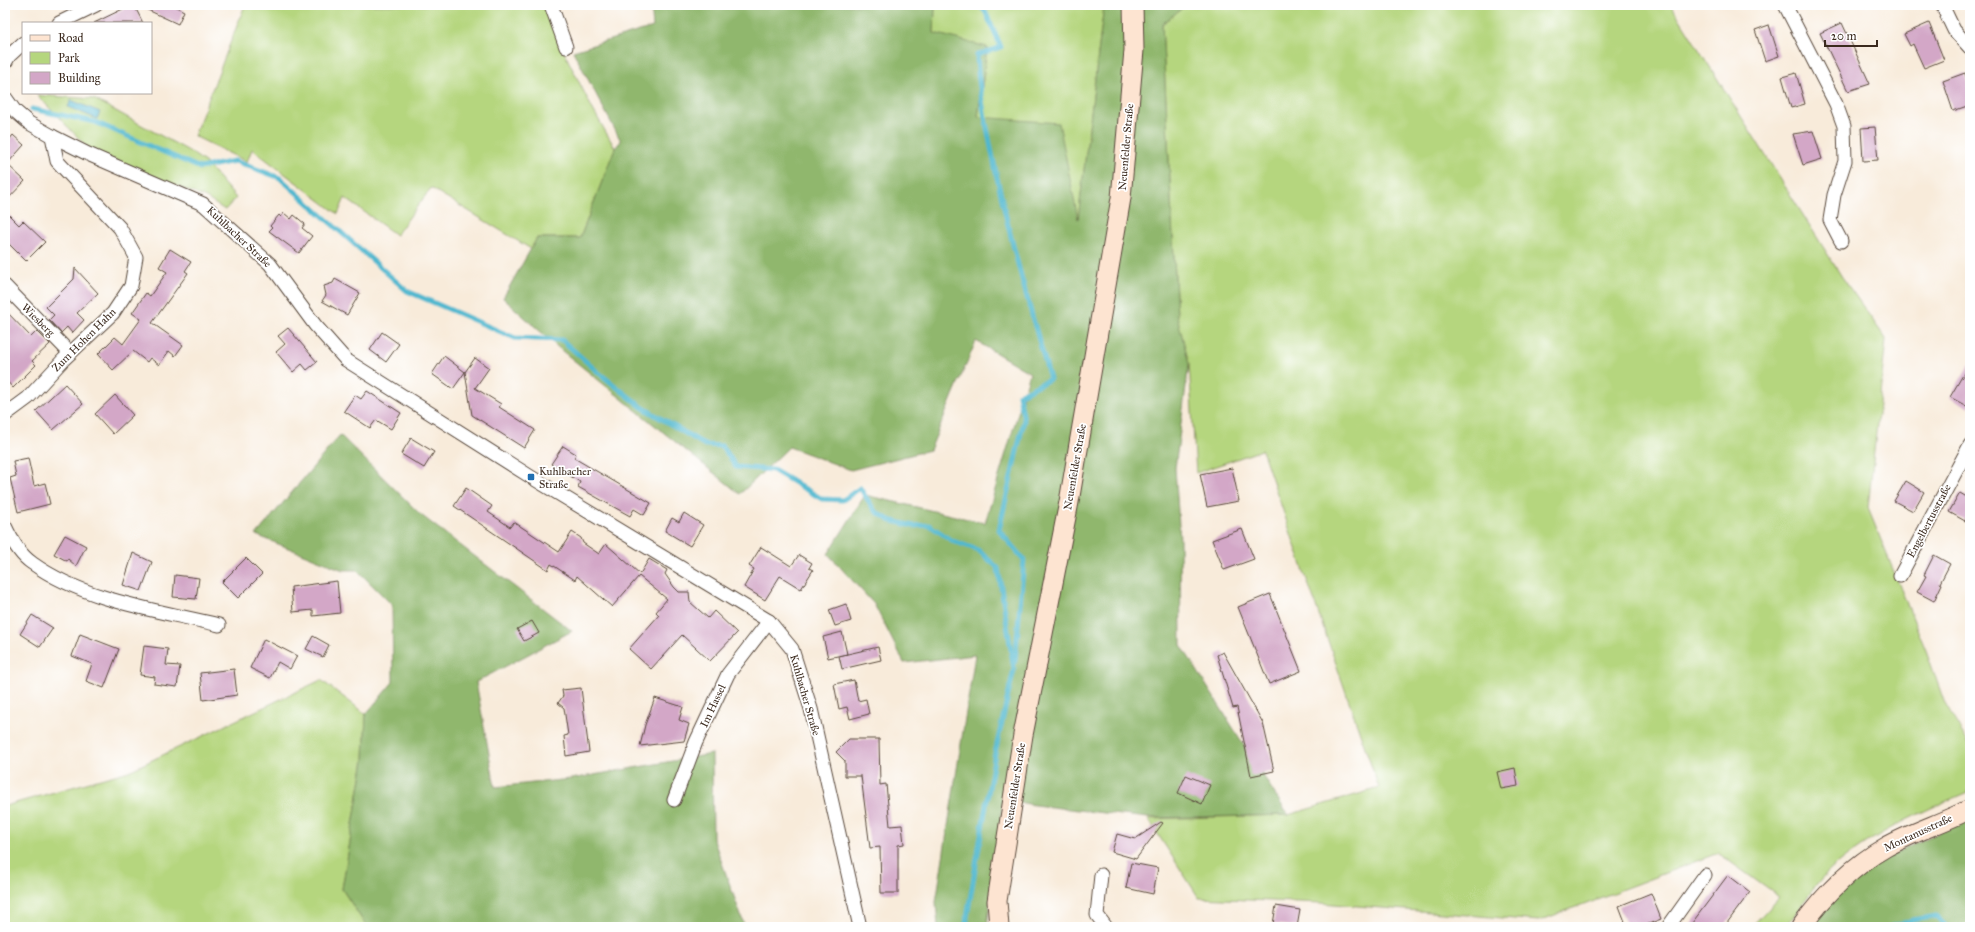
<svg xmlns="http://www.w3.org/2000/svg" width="1975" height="932" font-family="'IM FELL Great Primer',serif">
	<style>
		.green { fill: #b5d67e; stroke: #78804e }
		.forest { fill: #90b76d; stroke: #667046 }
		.water { fill: #51b8cf; stroke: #467176 }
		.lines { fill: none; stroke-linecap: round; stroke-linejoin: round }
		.stream { stroke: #51b8cf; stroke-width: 5 }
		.building { fill: #d3a7c7 }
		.street-casing { stroke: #57473a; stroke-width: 15 }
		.secondary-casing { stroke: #57473a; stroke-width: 21 }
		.street { stroke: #fff; stroke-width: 13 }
		.secondary { stroke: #fde4d1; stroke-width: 19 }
		.poi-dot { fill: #1f6fb2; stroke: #fff; stroke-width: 1.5 }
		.labels { text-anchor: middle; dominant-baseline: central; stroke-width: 3.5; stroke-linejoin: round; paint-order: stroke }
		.street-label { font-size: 11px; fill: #3b2a1e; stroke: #fff }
		.poi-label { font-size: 11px; fill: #3b2a1e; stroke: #fff; text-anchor: start }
	</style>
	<rect width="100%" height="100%" fill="#fff"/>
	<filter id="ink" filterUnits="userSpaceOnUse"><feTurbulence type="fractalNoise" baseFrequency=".025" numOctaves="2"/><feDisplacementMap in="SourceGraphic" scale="8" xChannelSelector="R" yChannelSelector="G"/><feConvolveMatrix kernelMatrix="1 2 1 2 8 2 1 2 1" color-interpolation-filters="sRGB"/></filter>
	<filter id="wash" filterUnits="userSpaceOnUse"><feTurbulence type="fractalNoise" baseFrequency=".012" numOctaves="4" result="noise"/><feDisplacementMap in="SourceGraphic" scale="16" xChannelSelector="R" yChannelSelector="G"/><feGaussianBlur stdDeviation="0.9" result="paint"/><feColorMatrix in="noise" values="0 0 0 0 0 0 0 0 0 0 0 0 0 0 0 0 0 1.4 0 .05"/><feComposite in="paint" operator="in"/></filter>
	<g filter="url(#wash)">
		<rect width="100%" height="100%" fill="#f8ebda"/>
		<g class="green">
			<polygon points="245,5 545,5 566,56 592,108 615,148 580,238 537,238 531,249 431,188 396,235 345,198 338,214 252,149 247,162 194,136"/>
			<polygon points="935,5 1104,5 1078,220 978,117 987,48 934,33"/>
			<path d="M1186,5H1671L1842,277L1886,339L1868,508L1927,653L1945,704L1970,746V791C1923,811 1876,832 1836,865C1816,882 1801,906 1786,927H1751L1779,897L1718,853L1539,921L1321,903L1199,898L1148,819L1288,815L1379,788L1262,450L1196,473L1189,364L1177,316L1162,24Z"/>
			<polygon points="37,95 94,99 189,151 206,163 236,198 225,210 206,198 90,150"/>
			<polygon points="321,680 366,714 364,760 342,889 367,927 5,927 5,806 129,771"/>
		</g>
		<g class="forest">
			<polygon points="651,5 935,5 934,33 987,47 978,117 1059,123 1078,219 1104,5 1186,5 1162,24 1177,316 1189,364 1175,468 1180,540 1181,645 1288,815 1148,818 1034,805 1003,799 987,927 938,927 936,902 975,655 904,663 874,604 828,554 865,495 985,523 1030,373 976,341 930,450 851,470 789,447 740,494 561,350 503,298 537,238 580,238 615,148 621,141 573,51 653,27"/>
			<polygon points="340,435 421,515 572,631 476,682 495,787 571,779 712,754 713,838 745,927 367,927 342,889 364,760 366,714 393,682 392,605 357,570 343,570 256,535"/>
			<path d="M1970,820V927H1811C1820,916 1828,903 1838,894C1875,858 1923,839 1970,820Z"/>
		</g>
		<polygon class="water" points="71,100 100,112 97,119 68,107"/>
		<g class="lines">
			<g class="stream">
				<path d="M979,5L985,11L1001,47L977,55C978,86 985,117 991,148C1006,226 1028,302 1050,379L1019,395L1024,420L999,530L1024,560L1015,661"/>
				<polyline points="32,109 95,122 200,168 235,161 280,178 407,291 515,338 562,340 599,373 642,407 705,445 722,446 736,467 773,470 822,499 843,500 860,488 875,511 889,520 913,526 929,525 953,541 978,550 998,568 1014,669 995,753 967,917 967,927"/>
				<polyline points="1890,927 1913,920 1937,916 1945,927"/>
			</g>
		</g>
		<g id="blocks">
			<g class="building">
				<polygon points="131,5 134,5 143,23 94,23"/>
				<polygon points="137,5 172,5 184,11 178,24"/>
				<polygon points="1842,23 1870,84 1848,91 1820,33"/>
				<polygon points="1929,23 1944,60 1924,68 1913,44 1910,46 1904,34"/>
				<polygon points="1769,25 1779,56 1765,61 1755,30"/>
				<polygon points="1796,73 1805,104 1791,108 1782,77"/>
				<polygon points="1965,73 1970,89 1970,105 1953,111 1943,81"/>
				<polygon points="1875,127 1878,160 1863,161 1861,128"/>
				<polygon points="1813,131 1822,159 1803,165 1793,134"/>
				<polygon points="13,135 24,145 7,164 25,181 5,202 5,145"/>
				<polygon points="5,211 19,225 23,221 45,242 26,261 5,240"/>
				<polygon points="284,213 291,219 294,215 305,224 302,228 312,236 299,253 269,231 272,228 270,226 279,215 281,217"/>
				<polygon points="170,249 191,262 185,271 188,273 152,323 183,345 175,356 169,351 159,365 150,358 147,362 133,351 113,370 98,354 115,337 123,344 141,319 132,313 146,293 150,296 167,272 159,267"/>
				<polygon points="75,268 98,293 77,313 84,320 72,333 67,327 61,333 49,320 54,315 46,307 74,279"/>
				<polygon points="335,279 360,293 347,315 322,301 326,295 324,286 333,283"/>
				<polygon points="5,310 31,337 37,331 50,344 32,361 36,365 13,388 5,379"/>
				<polygon points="288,328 317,362 307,370 302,364 293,372 276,352 285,344 278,336"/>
				<polygon points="382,332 399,344 386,362 370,350"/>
				<polygon points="444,356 465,372 475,358 489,368 475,388 501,404 499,407 535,430 524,448 472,415 465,372 453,389 432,374"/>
				<polygon points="1970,363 1970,408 1950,397"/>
				<polygon points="65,384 83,404 53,430 36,411"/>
				<polygon points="367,391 401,413 391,429 376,420 370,428 344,411 355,395 361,399"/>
				<polygon points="115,395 133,415 113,434 95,414"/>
				<polygon points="411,438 434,452 424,468 401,454"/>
				<polygon points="563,446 576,454 574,458 651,503 644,515 634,509 630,516 578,487 580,482 551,464"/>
				<polygon points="28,458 34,486 45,483 50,504 18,512 10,478 16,476 13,461"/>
				<polygon points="1232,468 1239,501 1207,507 1200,474"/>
				<polygon points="1906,481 1924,492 1913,511 1894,501"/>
				<polygon points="466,488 492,506 488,512 510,527 514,522 559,552 572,532 581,538 583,543 599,554 606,544 640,574 649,559 667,570 665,574 674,587 679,592 689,592 690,602 708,618 714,611 737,633 710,661 682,635 651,669 629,649 659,615 656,612 667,599 639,576 612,607 577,576 575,580 551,564 548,570 454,506"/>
				<polygon points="1960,493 1970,499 1970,512 1965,521 1949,512"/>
				<polygon points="684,513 703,525 690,546 665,531 672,518 679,522"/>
				<polygon points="1242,529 1254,559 1224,570 1212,540"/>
				<polygon points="65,535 86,546 76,566 68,559 67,561 54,554"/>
				<polygon points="761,547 791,566 799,555 812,563 809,568 813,570 801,589 780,576 765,600 744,587 754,569 749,566"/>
				<polygon points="133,553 152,562 141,591 123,585"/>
				<polygon points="1934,555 1950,564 1940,583 1942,584 1934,601 1917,592 1926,576 1924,575"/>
				<polygon points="246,558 262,574 238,598 222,582"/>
				<polygon points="175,575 199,578 196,599 173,597"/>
				<polygon points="337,581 340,613 313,616 313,610 293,612 291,587"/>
				<polygon points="1270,594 1301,671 1269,684 1238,607"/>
				<polygon points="846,604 851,621 835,626 829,610"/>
				<polygon points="32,615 53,628 40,647 20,634"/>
				<polygon points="532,621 539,633 524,641 517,629"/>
				<polygon points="842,632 847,654 828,658 823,637"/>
				<polygon points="80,634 119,649 104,688 86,681 92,664 72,656"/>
				<polygon points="313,636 329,645 323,657 306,649"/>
				<polygon points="264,639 297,656 290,669 278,662 270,678 250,668"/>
				<polygon points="144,646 168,649 166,665 180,666 177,687 154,684 155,677 140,675"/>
				<polygon points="878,647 881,660 842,669 839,656"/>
				<polygon points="1223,652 1263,723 1274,771 1251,776 1237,707 1233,708 1217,655"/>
				<polygon points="234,669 237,695 203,700 200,673"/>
				<polygon points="854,680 858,701 866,699 869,714 850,719 847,707 839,709 834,684"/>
				<polygon points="581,688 589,752 566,756 564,736 568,735 564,708 558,703 563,696 562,690"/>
				<polygon points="655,698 683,707 679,720 689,724 684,741 640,746 645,725"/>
				<polygon points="849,739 879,739 880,785 886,784 890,826 902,825 904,844 898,845 898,893 881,893 880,847 870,848 861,776 845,776 845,761 836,752"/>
				<polygon points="1515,768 1518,786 1501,789 1497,772"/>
				<polygon points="1186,775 1210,785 1202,804 1178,793"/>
				<polygon points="1161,822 1163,823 1136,859 1112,852 1117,834 1135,839"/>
				<polygon points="1131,863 1158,868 1153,894 1126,888"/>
				<polygon points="1728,875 1750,892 1724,927 1689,927"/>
				<polygon points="1651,893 1661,919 1641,927 1627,927 1619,906"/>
				<polygon points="1276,906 1300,910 1297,927 1273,924"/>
			</g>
		</g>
	</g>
	<g filter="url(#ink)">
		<use href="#blocks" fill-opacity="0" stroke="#57473a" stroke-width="1"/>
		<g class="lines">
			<defs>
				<g id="street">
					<polyline points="551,5 566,47"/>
					<polyline points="1785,5 1836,104 1844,126 1845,161 1834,195 1830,220 1841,241"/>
					<polyline points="1942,5 1954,30 1970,48"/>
					<polyline points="59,23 96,5"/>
					<polyline points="5,63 9,56 23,43"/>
					<polyline points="5,97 15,111 29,123 52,136 88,154 203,204 270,264 315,325 346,360 531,477 769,621 792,649 811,709 860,927"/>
					<polyline points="5,286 70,353"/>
					<polyline points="5,415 28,398 64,359 113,313 131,286 136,257 120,228 57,161 52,136"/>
					<path d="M5,526C11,539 20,555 32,563C85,601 157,610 219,625"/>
					<polyline points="1900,576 1970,445"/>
					<polyline points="674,800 696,742 728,674 769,621"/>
					<polyline points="1101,875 1097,915 1106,927"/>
					<polyline points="1668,927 1705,875"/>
				</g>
				<g id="secondary">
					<polyline points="999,927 997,901 1023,735 1069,502 1121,198 1134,50 1133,5"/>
					<path d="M1801,927C1824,895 1851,867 1886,847C1912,832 1943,823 1970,809"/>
				</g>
			</defs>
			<use href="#street" class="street-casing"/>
			<use href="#secondary" class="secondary-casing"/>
			<use href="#street" class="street"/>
			<use href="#secondary" class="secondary"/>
		</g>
	</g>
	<rect class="poi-dot" x="527" y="473" width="8" height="8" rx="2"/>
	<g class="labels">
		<g class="street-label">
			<text transform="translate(1126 147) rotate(-85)">Neuenfelder Straße</text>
			<text transform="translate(239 237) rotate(43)">Kuhlbacher Straße</text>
			<text transform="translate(38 320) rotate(45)">Wiesberg</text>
			<text transform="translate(84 340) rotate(-45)">Zum Hohen Hahn</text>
			<text transform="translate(1075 467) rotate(-80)">Neuenfelder Straße</text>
			<text transform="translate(1929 521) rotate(-62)">Engelbertusstraße</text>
			<text transform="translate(805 695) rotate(74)">Kuhlbacher Straße</text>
			<text transform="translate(713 706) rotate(-65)">Im Hassel</text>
			<text transform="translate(1015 786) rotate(-81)">Neuenfelder Straße</text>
			<text transform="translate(1918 833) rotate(-25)">Montanusstraße</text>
		</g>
		<g class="poi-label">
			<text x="539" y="471">Kuhlbacher<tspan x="539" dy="13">Straße</tspan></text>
		</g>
	</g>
	<rect width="1975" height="932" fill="none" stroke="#fff" stroke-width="20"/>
	<rect x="22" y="22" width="130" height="72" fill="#ffffff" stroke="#b1aaa5"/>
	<rect x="30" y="35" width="20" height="6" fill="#fde4d1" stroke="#b1aaa5"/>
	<text x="58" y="42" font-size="12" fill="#3b2a1e">Road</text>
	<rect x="30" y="52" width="20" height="12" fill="#b5d67e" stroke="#b1aaa5"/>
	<text x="58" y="62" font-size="12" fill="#3b2a1e">Park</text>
	<rect x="30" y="72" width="20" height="12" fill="#d3a7c7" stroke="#b1aaa5"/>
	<text x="58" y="82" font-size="12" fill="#3b2a1e">Building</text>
	<path d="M1825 40v6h52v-6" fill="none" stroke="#3b2a1e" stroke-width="2"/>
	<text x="1831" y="40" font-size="12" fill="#3b2a1e" stroke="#ffffff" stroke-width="3" paint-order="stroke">20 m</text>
</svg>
